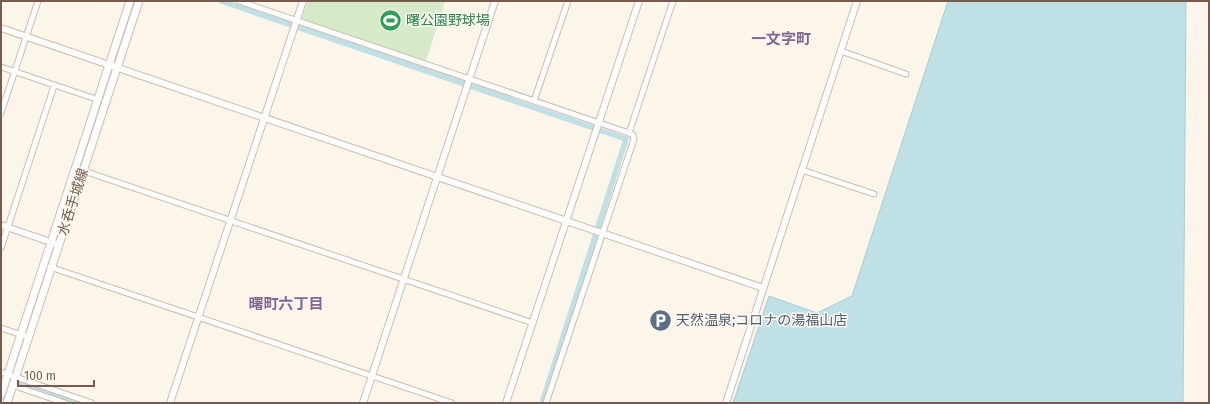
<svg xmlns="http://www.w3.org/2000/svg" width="1210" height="404" font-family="'Fira Sans','Noto Sans JP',sans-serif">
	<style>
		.green { fill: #d6eac9 }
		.water { fill: #bfe0e5; stroke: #a6cfd7 }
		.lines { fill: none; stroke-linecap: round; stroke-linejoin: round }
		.canal { stroke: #bfe0e5; stroke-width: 5.5 }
		.minor-casing { stroke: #cebdb0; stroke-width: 7 }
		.tertiary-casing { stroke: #cebdb0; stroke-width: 8 }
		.secondary-casing { stroke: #d0beae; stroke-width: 9 }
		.minor { stroke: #fff; stroke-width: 5 }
		.tertiary { stroke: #fff; stroke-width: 6 }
		.secondary { stroke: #fff; stroke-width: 7 }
		.labels { text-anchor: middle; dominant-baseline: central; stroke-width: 3; stroke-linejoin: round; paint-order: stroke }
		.leisure-label { font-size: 14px; fill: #27864d; stroke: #fef9f1; text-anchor: start }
		.street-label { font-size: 14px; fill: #765c4e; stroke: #fef9f1 }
		.service-label { font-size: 14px; fill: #4e5e75; stroke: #fef9f1; text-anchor: start }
		.neighbourhood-label { font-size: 15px; font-weight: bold; fill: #836691; stroke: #fef9f1 }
	</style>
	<rect width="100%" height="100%" fill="#fcf5ea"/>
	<polygon class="green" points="308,1 445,1 426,61 303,20 302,18"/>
	<polygon class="water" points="948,1 1186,1 1183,403 733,403 769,296 817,313 852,296"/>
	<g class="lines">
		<g class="canal">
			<polyline points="221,1 626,139 542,403"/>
			<polyline points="20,383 77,403"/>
		</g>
		<defs>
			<g id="minor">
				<polyline points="239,1 629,133 673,1"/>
				<polyline points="841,51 906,74"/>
				<polyline points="1,67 99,100"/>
				<polyline points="534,101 568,1"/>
				<polyline points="1,113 38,1"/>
				<polyline points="81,170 533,323"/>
				<polyline points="802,170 874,194"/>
				<polyline points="1,248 54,86"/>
				<polyline points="50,267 452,403"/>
				<polyline points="1,328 28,337"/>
				<polyline points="1,372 92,403"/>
				<polyline points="12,385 65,403"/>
				<polyline points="546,403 634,139 633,135 629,133"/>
			</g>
			<g id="tertiary">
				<polyline points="1,28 763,288"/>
				<polyline points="1,225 59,245"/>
				<polyline points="170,403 303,1"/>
				<polyline points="363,403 495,1"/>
				<polyline points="506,403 639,1"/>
				<polyline points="726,403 857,1"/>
			</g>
			<g id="secondary">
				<polyline points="1,395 130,1"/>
				<polyline points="7,403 139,1"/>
			</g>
		</defs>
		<use href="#minor" class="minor-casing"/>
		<use href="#tertiary" class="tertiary-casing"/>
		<use href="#secondary" class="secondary-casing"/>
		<use href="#minor" class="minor"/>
		<use href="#tertiary" class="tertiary"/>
		<use href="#secondary" class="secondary"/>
	</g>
	<defs>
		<symbol id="stadium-disc" viewBox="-11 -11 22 22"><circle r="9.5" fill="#2e9e5b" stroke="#fef9f1"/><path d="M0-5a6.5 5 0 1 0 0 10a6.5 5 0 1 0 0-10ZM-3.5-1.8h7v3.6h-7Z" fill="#fff"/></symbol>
		<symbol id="parking-disc" viewBox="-11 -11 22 22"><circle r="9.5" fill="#5c6f8a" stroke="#fef9f1"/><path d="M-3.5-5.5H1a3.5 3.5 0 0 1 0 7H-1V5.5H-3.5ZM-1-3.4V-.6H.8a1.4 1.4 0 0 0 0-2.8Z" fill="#fff"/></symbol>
	</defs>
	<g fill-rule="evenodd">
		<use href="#stadium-disc" x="378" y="8" width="25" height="25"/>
		<use href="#parking-disc" x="648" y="308" width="25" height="25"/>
	</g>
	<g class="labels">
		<g class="leisure-label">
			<text x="406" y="20">曙公園野球場</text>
		</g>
		<g class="street-label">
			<text transform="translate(73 202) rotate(-72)">水呑手城線</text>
		</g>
		<g class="service-label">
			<text x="676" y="320">天然温泉;コロナの湯福山店</text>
		</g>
		<g class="neighbourhood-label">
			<text x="781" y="39">一文字町</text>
			<text x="286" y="304">曙町六丁目</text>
		</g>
	</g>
	<rect width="1210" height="404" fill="none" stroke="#765c4e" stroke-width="4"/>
	<path d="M18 380v6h76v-6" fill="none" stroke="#765c4e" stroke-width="2"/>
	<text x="24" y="380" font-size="12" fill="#765c4e" stroke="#fef9f1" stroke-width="3" paint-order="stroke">100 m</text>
</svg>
